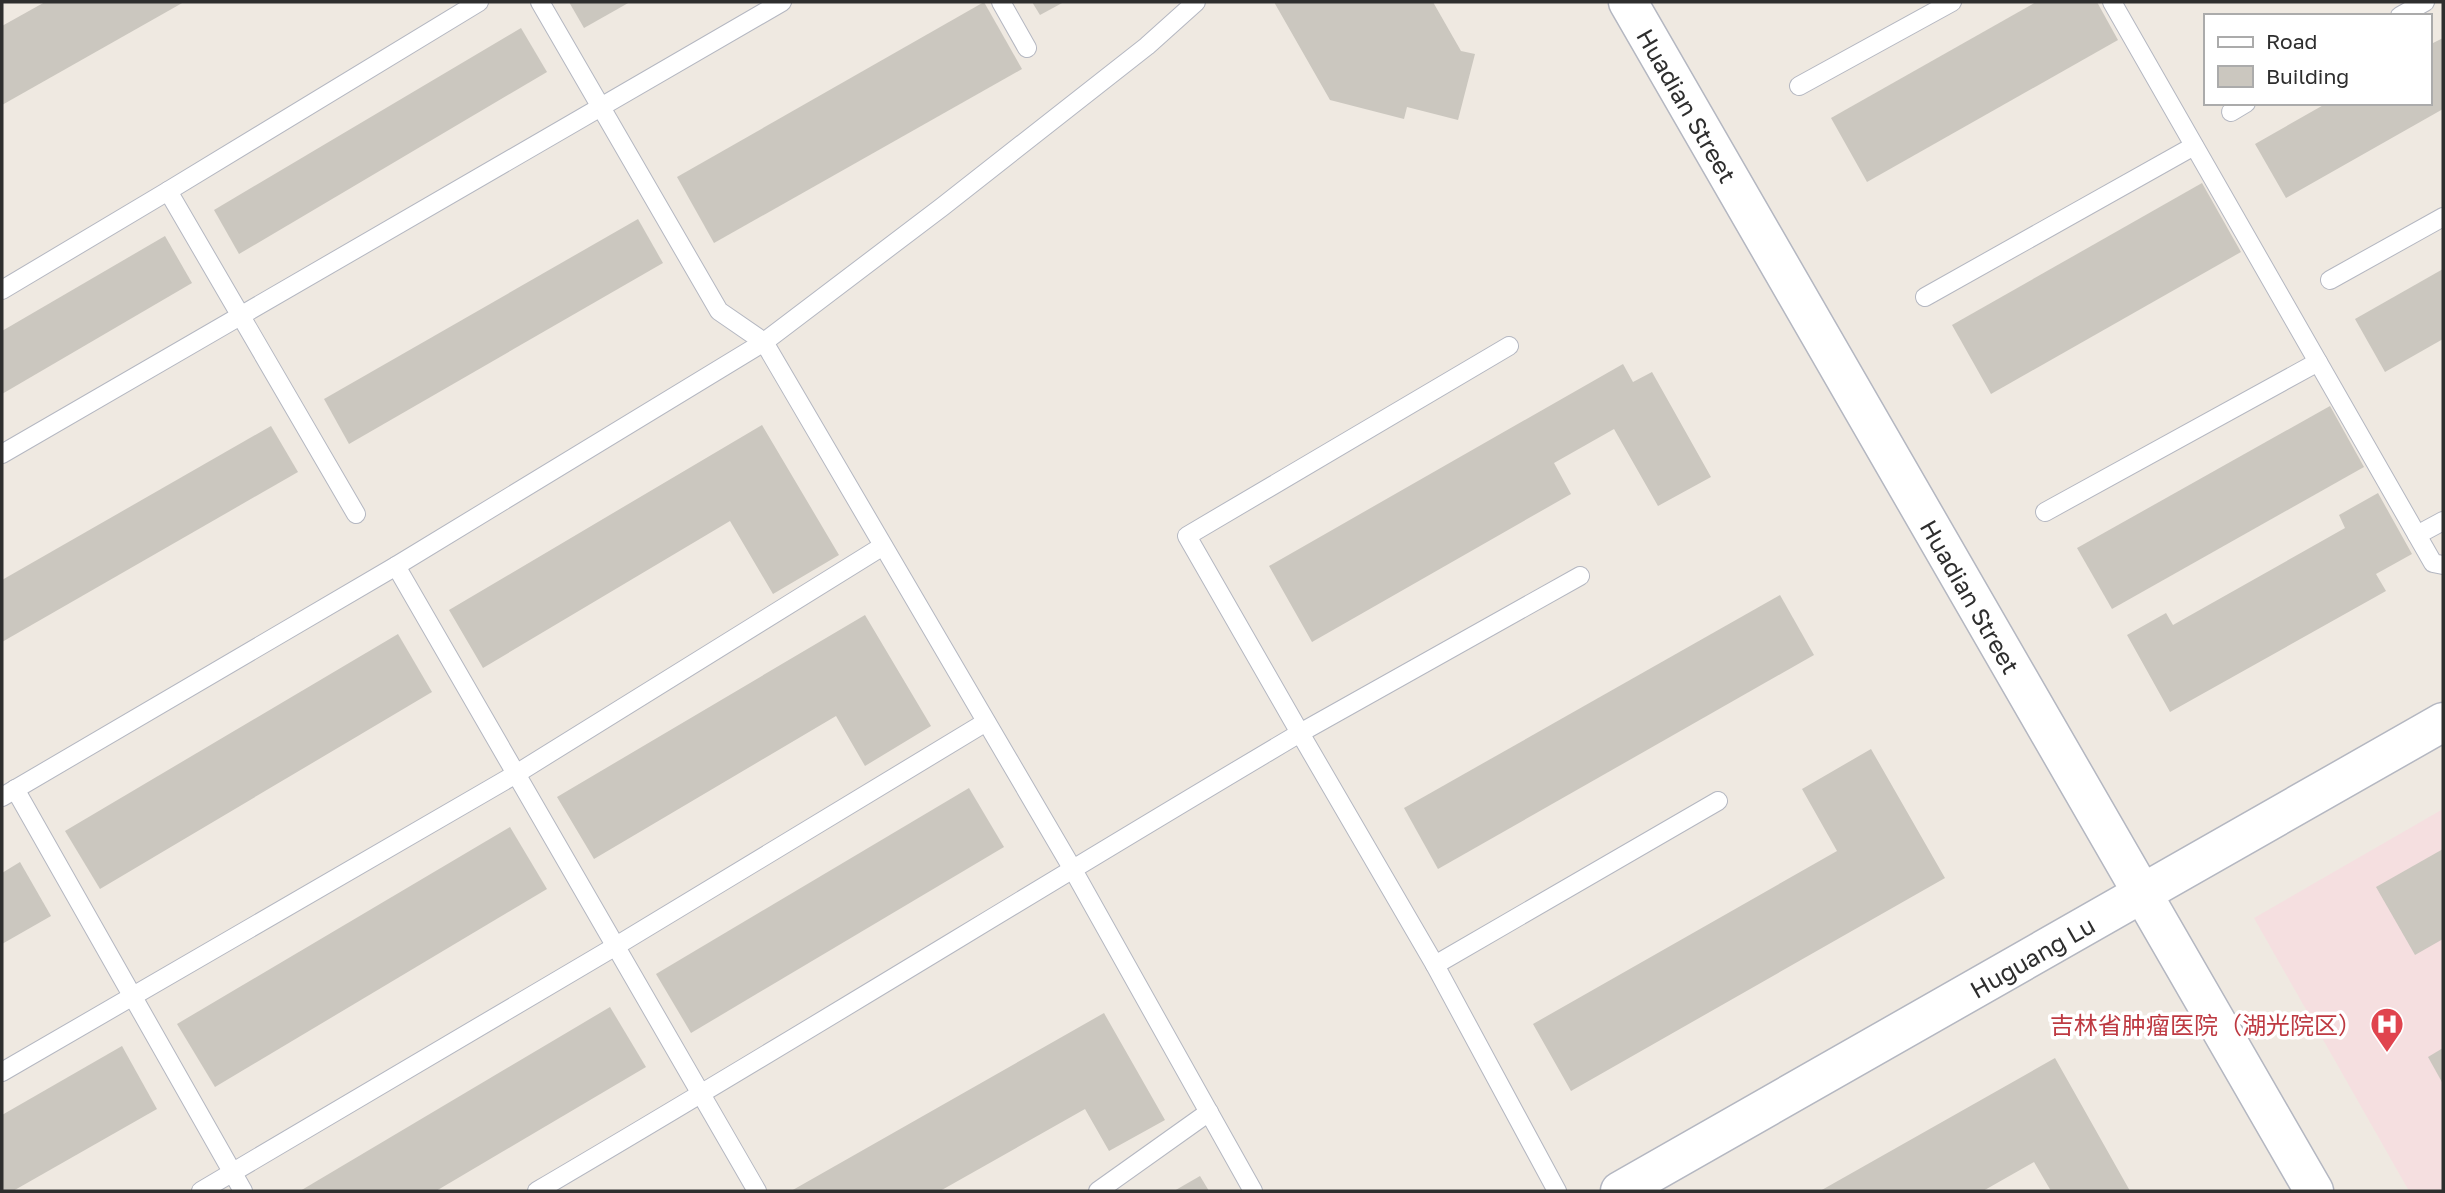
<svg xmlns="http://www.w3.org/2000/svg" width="2445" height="1193" font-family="'Golos Text','Noto Sans SC',sans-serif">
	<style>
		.medical { fill: #f5dfe0 }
		.building { fill: #cbc7bf }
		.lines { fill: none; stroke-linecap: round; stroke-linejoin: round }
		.lane-casing { stroke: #b4b7c1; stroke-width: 20 }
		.secondary-casing { stroke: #b4b7c1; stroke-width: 41 }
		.lane { stroke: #fff; stroke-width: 18 }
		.secondary { stroke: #fff; stroke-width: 38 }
		.labels { text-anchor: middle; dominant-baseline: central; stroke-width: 7; stroke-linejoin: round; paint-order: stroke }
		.street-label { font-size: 24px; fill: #2e2e2e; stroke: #fff }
		.health-label { font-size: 24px; fill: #be3a42; stroke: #fff; text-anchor: end }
	</style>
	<rect width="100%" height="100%" fill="#efe9e1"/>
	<polygon class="medical" points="2443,809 2443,1191 2409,1191 2254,918"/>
	<g class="building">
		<polygon points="45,2 184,2 2,105 2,26"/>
		<polygon points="569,2 630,2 584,28"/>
		<polygon points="984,2 1022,69 714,243 677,177"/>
		<polygon points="1032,2 1064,2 1040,15"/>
		<polygon points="1274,2 1433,2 1461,51 1475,54 1458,120 1407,107 1404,119 1330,100"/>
		<polygon points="2036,2 2097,2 2118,40 1867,182 1831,118"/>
		<polygon points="521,28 547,72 239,254 214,210"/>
		<polygon points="2443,38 2443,109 2286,198 2255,144 2327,103 2429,103 2429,45"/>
		<polygon points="2202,183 2241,252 1991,394 1952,325"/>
		<polygon points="638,219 663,263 349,444 324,399"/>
		<polygon points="165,236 192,283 2,394 2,331"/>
		<polygon points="2443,269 2443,339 2385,372 2355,319"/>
		<polygon points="1623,364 1633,382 1652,372 1711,477 1658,506 1614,429 1554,463 1571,494 1312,642 1269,566"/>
		<polygon points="2330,406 2364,467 2112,609 2077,548"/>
		<polygon points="762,425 839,555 773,594 730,521 483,668 449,610"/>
		<polygon points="271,426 298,472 2,642 2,580"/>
		<polygon points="2378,493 2412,554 2376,574 2386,591 2170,712 2127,635 2166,613 2173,625 2345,528 2339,515"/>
		<polygon points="1780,595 1814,655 1438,869 1404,808"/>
		<polygon points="865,615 931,726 865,766 836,716 594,859 557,797"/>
		<polygon points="398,634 432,692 100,889 65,831"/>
		<polygon points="1871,749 1945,878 1571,1091 1533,1024 1837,851 1802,789"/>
		<polygon points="969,788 1004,847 691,1033 656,974"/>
		<polygon points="510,827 547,889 215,1087 177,1024"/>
		<polygon points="2443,849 2443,939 2415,955 2376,887"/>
		<polygon points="20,862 51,916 2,944 2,873"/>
		<polygon points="610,1007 646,1067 436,1191 300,1191"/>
		<polygon points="1104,1013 1165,1120 1109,1151 1085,1109 940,1191 791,1191"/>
		<polygon points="122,1046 157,1109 13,1191 2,1191 2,1115"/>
		<polygon points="2443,1048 2443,1084 2428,1057"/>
		<polygon points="2055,1058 2130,1191 2051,1191 2034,1162 1983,1191 1820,1191"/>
		<polygon points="1200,1176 1209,1191 1174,1191"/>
	</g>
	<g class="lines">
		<defs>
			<g id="lane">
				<polyline points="540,2 719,311 764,342 1072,868 1253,1191"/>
				<polyline points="1001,2 1027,48"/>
				<polyline points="2112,2 2433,563 2443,565"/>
				<polyline points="2400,16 2425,2"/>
				<polyline points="1799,86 1952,2"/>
				<polyline points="2231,112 2246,103"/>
				<polyline points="2330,280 2443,217"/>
				<polyline points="2,290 168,191"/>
				<polyline points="1925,297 2194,146"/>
				<polyline points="1509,346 1187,536 1300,733 1580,576"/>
				<polyline points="2,454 782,2"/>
				<polyline points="2045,512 2318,362"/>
				<polyline points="356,514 168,191 479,2"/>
				<polyline points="2417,535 2443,521"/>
				<polyline points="396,566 757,1191"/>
				<polyline points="15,789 243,1191"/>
				<polyline points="2,797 396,566 764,342 942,207 1147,46 1196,2"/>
				<polyline points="1435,965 1718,801"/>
				<polyline points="2,1072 516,774 883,546"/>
				<polyline points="201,1191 616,946 986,722"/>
				<path d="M537,1191C793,1041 1045,884 1300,733L1435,965L1557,1191"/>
				<polyline points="1098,1191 1209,1112"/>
			</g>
			<g id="secondary">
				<path id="s1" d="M1628,2L2314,1191"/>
				<path id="s2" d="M1620,1191L2443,722"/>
			</g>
		</defs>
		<use href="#lane" class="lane-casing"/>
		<use href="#secondary" class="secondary-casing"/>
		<use href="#lane" class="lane"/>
		<use href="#secondary" class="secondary"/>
	</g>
	<defs>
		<symbol id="hospital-pin" viewBox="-11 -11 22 30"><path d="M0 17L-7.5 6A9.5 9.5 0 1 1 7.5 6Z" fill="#e0444e" stroke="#fff"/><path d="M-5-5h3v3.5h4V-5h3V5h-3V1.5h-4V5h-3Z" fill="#fff"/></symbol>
	</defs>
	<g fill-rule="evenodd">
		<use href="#hospital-pin" x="2368" y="1005" width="38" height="52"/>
	</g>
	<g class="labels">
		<g class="street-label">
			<text stroke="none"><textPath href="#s1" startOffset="119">Huadian Street</textPath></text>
			<text stroke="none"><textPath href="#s1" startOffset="686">Huadian Street</textPath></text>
			<text stroke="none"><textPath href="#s2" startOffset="474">Huguang Lu</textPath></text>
		</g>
		<g class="health-label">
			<text x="2362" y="1024">吉林省肿瘤医院（湖光院区）</text>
		</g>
	</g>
	<rect width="2445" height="1193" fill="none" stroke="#2e2e2e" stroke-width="7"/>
	<rect x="2204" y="14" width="228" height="91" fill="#ffffff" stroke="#ababab" stroke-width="2"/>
	<rect x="2218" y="37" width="35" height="10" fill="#ffffff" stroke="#ababab" stroke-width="2"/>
	<text x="2266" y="49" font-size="21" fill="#2e2e2e">Road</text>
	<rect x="2218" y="66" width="35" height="21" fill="#cbc7bf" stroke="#ababab" stroke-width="2"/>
	<text x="2266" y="84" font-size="21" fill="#2e2e2e">Building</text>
</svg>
